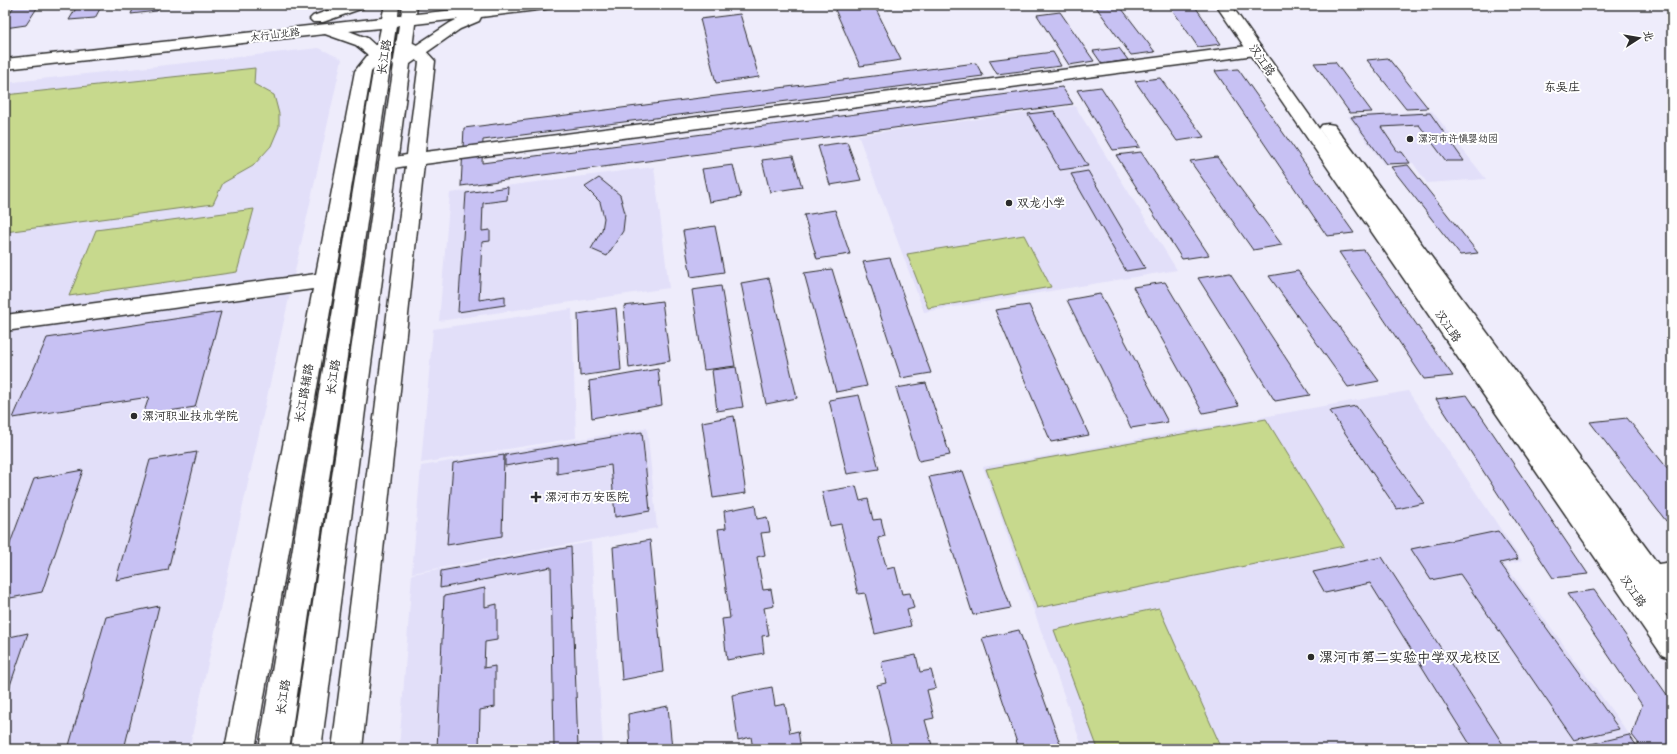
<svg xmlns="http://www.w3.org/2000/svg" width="1677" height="754" font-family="'Comic Neue','LXGW WenKai TC',sans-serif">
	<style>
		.built { fill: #e2dff9 }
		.green { fill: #c7d98d; stroke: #79825c }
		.building { fill: #c7c1f3; stroke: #2b2b2b }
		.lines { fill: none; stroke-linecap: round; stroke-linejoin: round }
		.minor-casing { stroke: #2b2b2b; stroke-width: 3 }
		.tertiary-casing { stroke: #2b2b2b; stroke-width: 3 }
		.secondary-casing { stroke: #2b2b2b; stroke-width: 3 }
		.minor { fill: #fff; fill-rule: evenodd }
		.tertiary { fill: #fff; fill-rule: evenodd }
		.secondary { fill: #fff; fill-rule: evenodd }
		.poi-dot { fill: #2b2b2b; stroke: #fff; stroke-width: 1.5 }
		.labels { text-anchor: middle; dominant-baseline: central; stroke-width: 4; stroke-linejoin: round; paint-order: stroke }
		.far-street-label { font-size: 10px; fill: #2b2b2b; stroke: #fff }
		.far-poi-label { font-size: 10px; fill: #2b2b2b; stroke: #fff; text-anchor: start }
		.street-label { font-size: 12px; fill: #2b2b2b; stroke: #fff }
		.far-quarter-label { font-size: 12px; fill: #2b2b2b; stroke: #fff }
		.poi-label { font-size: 12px; fill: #2b2b2b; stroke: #fff; text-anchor: start }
		.near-poi-label { font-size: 14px; fill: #2b2b2b; stroke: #fff; text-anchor: start }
	</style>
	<rect width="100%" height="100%" fill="#eeecfb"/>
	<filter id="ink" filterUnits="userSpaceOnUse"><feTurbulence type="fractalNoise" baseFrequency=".025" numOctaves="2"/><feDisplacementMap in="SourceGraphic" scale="8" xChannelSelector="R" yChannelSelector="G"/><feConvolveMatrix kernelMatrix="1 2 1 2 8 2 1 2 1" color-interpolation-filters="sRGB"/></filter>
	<g filter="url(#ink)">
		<g class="built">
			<polygon points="319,48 342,59 189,749 5,749 5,83"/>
			<polygon points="1075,106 1177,270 924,312 858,135"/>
			<polygon points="1432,111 1486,179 1427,183 1413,163 1384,165 1348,116"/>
			<polygon points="654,167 669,288 439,321 450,193"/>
			<polygon points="572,309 576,438 421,463 433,329"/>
			<polygon points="1408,391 1522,561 1505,565 1640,749 1083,749 983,467"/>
			<polygon points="647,428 657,528 412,573 421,466"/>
			<polygon points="591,542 603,749 399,749 412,574"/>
		</g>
		<g class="green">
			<polygon points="255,68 254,84 274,95 279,114 279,127 271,146 253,166 223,183 213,204 5,232 5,95"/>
			<polygon points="254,209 237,272 69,296 96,230"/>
			<polygon points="1024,235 1051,287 928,308 907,254"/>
			<polygon points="1266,419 1344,546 1037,608 986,469"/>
			<polygon points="1159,608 1222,749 1098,749 1054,630"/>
		</g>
		<g class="building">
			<polygon points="15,5 39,5 26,25 5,28 5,20"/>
			<polygon points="78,5 102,5 95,18 69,20"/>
			<polygon points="135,5 160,5 157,11 131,14"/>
			<polygon points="833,5 874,5 901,60 860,66"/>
			<polygon points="1119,5 1155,52 1131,55 1096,7"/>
			<polygon points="1169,5 1194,5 1221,44 1198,47"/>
			<polygon points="1060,12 1094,61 1069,65 1037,15"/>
			<polygon points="740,14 759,77 716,83 700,19"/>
			<polygon points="1119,48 1128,60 1102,64 1093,51"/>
			<polygon points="1053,52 1061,66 997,74 989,60"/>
			<polygon points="1388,58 1428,108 1406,109 1367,60"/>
			<polygon points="1335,62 1372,112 1350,113 1314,63"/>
			<polygon points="976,63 983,76 483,140 482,163 1062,87 1073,104 461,186 464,128"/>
			<polygon points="1238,69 1354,233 1327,236 1215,71"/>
			<polygon points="1160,78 1204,137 1177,141 1135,81"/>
			<polygon points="1101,87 1140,147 1113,150 1077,90"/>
			<polygon points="1054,111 1088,166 1060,170 1028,114"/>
			<polygon points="1430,113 1464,161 1446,161 1419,125 1381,127 1398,152 1402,152 1410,163 1386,164 1351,117"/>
			<polygon points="847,142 861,180 830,185 818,146"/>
			<polygon points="1141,152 1209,255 1182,259 1116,155"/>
			<polygon points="793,156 802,187 770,192 762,160"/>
			<polygon points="1217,157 1282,245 1253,250 1190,161"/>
			<polygon points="733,165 741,197 709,202 702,169"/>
			<polygon points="1408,165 1478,253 1460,255 1391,167"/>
			<polygon points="1088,171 1145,268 1126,271 1071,174"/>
			<polygon points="599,178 620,195 625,213 623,231 607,256 591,249 602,230 604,218 600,202 585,187"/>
			<polygon points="508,187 507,200 483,203 482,231 490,230 490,241 482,242 479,300 505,296 505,305 458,312 466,193"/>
			<polygon points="835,210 850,254 817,259 804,215"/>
			<polygon points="715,226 724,272 691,277 683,231"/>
			<polygon points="1364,250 1453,376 1424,379 1339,252"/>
			<polygon points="890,258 931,373 901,378 863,262"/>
			<polygon points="832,269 867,386 836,392 804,273"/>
			<polygon points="1298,271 1379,381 1348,387 1269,276"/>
			<polygon points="1230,273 1310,395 1275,401 1198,278"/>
			<polygon points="769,278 797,398 766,404 741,283"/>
			<polygon points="1165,282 1239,406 1203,413 1133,287"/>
			<polygon points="721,286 735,366 704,370 692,290"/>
			<polygon points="1100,294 1168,422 1131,428 1067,300"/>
			<polygon points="662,301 670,361 629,368 624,306"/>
			<polygon points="1029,305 1089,435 1051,442 995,310"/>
			<polygon points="616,308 621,370 580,376 578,314"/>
			<polygon points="221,312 195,407 143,415 149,397 13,418 47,338"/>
			<polygon points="736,367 743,407 717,411 712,370"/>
			<polygon points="658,369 662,405 592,418 589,381"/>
			<polygon points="926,383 950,455 919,461 896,388"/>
			<polygon points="859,395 879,469 847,474 829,400"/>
			<polygon points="1467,395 1588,574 1553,578 1436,399"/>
			<polygon points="1356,406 1424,503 1397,509 1330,411"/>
			<polygon points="734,416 746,493 713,498 702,422"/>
			<polygon points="1627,418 1672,474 1672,520 1666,521 1590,422"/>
			<polygon points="642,432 650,511 615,517 611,465 557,474 557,457 505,466 505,455"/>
			<polygon points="197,452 168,570 116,580 150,460"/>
			<polygon points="504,455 502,536 447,545 453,463"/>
			<polygon points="83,470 42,592 5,599 5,557 34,479"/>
			<polygon points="963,471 1011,608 973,615 929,477"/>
			<polygon points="856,486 860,501 868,499 873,520 881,519 885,536 878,538 887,569 895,567 902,594 910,593 914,608 907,610 911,626 875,634 865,593 858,594 841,524 830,526 822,492"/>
			<polygon points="755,505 757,519 767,517 770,532 761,533 765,555 757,557 763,590 771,589 774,606 764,608 769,635 762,636 764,653 727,660 722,619 730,618 718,529 726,528 724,511"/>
			<polygon points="1498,531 1518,559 1500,563 1619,729 1574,740 1460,574 1431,580 1411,549"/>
			<polygon points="650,540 663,672 622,680 613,547"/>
			<polygon points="571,547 578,749 554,749 551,567 440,588 441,571"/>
			<polygon points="1382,557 1506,749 1473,749 1370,583 1325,593 1313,572"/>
			<polygon points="485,588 485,607 497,604 497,640 485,642 484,668 495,666 495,707 480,710 479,749 437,749 444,596"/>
			<polygon points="1594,590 1672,702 1672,749 1643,749 1632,735 1642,705 1567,594"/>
			<polygon points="159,606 124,749 68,749 106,617"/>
			<polygon points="1019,630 1062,749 1019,749 982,638"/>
			<polygon points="28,633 5,700 5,638"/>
			<polygon points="916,655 920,672 931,670 936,688 927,690 934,718 925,720 933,749 892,749 877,685 886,683 881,662"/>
			<polygon points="772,687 775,706 785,704 790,733 798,731 801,749 753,749 751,737 738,740 732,695"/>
			<polygon points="668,706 672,749 630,749 628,714"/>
			<polygon points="1629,735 1639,749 1570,749"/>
		</g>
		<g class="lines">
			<defs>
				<g id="minor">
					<polygon points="403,38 423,48 435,61 425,152 1255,45 1261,47 1263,50 1261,53 1255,55 424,164 362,749 332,749 406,166 388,169 382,167 379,163 382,159 407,155 419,62 395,43 397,40"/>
					<polygon points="385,39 391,41 393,44 371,72 255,749 225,749 313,289 5,331 5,315 316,274 355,71 379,41"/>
					<polygon points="1672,562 1672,586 1652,589 1643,585 1639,577 1643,569 1652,565"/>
				</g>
				<polygon id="tertiary" points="1216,5 1231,5 1334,150 1319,129 1322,125 1328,124 1334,125 1672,583 1672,616 1665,614 1672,623 1672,659 1662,655"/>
				<g id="secondary">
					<polygon points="344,5 365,5 363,8 323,22 313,22 310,19 313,16"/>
					<path d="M385,5H399L398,16H401L403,5H417L416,14L504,5H552L550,8L545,9L481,17L479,21L460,29L410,64L321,749H291L394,65L392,63L394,60L399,25L396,26L289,749H259L374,66L367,54L356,45L325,34L5,69V59L382,18ZM458,19L450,23L412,48L415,24ZM381,28L377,47L367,38L349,31Z"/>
				</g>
			</defs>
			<use href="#minor" class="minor-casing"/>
			<use href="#tertiary" class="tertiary-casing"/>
			<use href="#secondary" class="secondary-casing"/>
			<use href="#minor" class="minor"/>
			<use href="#tertiary" class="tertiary"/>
			<use href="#secondary" class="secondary"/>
		</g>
	</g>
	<g class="poi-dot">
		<circle cx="1410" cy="139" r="4"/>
		<circle cx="1009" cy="203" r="4"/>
		<circle cx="134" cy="416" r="4"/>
		<path d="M534 491h4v4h4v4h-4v4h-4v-4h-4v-4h4z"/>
		<circle cx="1311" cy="657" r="4"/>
	</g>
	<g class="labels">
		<g class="far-street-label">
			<text transform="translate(275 35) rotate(-7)">太行山北路</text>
		</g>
		<g class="far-poi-label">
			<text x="1418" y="139">漯河市许慎婴幼园</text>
		</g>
		<g class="street-label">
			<text transform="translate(384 57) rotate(-81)">长江路</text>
			<text transform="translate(1262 60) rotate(55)">汉江路</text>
			<text transform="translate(1448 326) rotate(55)">汉江路</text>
			<text transform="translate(333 377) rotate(-81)">长江路</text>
			<text transform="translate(304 393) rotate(-80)">长江路辅路</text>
			<text transform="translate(1633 591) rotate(55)">汉江路</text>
			<text transform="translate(283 697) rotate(-81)">长江路</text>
		</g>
		<g class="far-quarter-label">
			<text x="1562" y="87">东吴庄</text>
		</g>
		<g class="poi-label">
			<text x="1017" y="203">双龙小学</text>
			<text x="142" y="416">漯河职业技术学院</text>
			<text x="545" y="497">漯河市万安医院</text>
		</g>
		<g class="near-poi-label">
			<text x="1319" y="657">漯河市第二实验中学双龙校区</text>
		</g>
	</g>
	<rect width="1677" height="754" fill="none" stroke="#fff" stroke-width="20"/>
	<rect x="10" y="10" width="1657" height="734" fill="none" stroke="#2b2b2b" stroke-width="1.5" filter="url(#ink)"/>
	<g transform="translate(1639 38) rotate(78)" stroke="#ffffff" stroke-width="3" paint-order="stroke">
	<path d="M0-3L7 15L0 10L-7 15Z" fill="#2b2b2b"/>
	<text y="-6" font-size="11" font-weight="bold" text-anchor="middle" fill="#2b2b2b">北</text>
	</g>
</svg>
